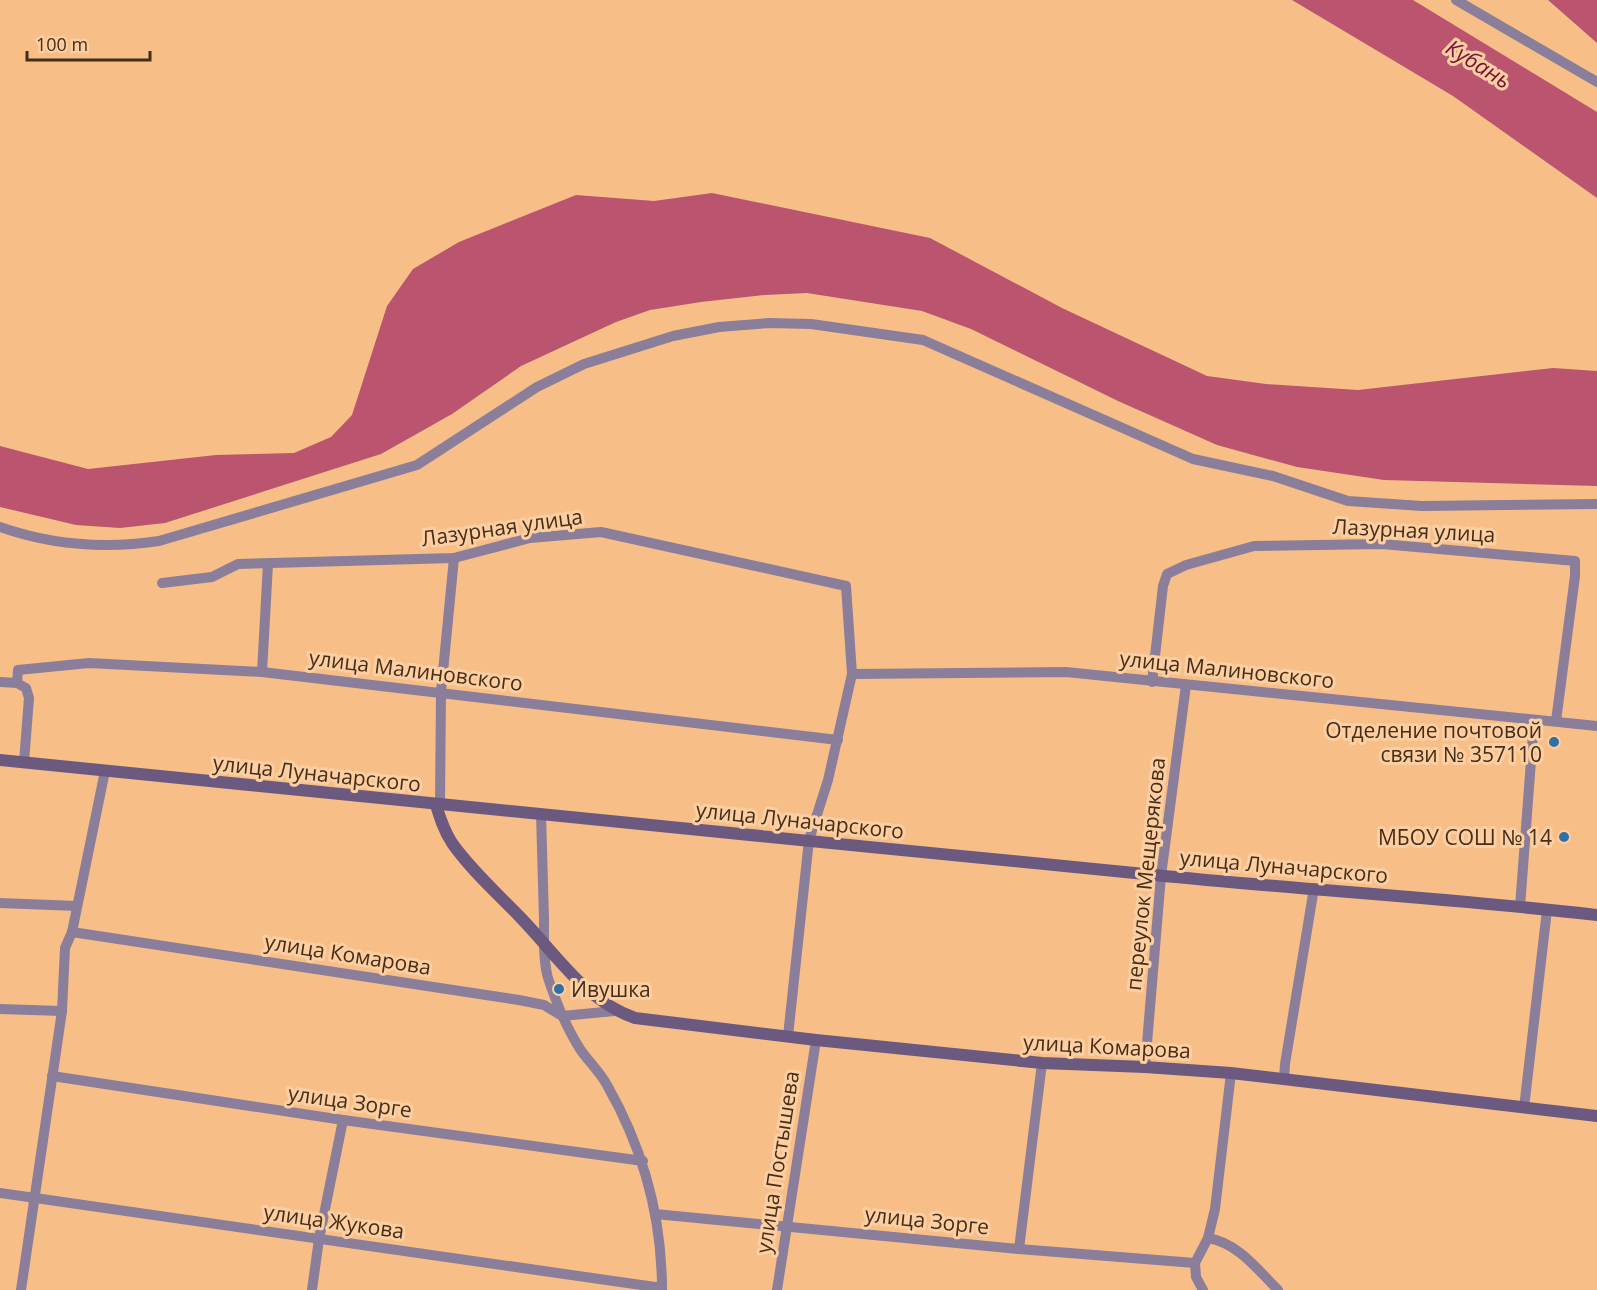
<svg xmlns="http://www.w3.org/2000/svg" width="1597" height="1290" font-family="'Open Sans',sans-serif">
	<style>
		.water { fill: #ba546f }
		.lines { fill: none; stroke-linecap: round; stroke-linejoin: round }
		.street { stroke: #8a7e9a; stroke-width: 10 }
		.secondary { stroke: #6b5980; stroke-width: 12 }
		.poi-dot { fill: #2d71a6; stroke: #fccea2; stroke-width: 2 }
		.labels { text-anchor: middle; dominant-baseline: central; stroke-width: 6; stroke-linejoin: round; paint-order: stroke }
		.street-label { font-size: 21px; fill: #452e17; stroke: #fccea2 }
		.poi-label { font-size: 21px; fill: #452e17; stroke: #fccea2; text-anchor: end }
		.water-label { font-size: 22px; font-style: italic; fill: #731235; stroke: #fccea2 }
	</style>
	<rect width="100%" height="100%" fill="#f7bf87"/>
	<g class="water">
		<polygon points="1292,0 1413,0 1597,112 1597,198 1453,96"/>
		<polygon points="1548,0 1597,0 1597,43"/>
		<polygon points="712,193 930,238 1062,308 1207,376 1266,384 1358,390 1553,368 1597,371 1597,486 1384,480 1297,467 1217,445 1118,401 971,329 922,311 807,293 765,295 701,302 650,310 616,322 521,366 452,414 381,454 165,523 120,528 76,525 0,507 0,446 88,469 216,455 294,453 331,437 352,415 387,306 413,269 459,242 576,195 654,201"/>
	</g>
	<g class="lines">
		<g class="street">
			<polyline points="1456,0 1597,82"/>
			<path d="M0,527C51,545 105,549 159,541L417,465L537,387L584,364L673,336L719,327L769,323L811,324L923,340L1193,459L1273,476L1348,501L1422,506L1597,504"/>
			<polyline points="162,583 212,577 238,564 454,558 530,538 601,532 846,586 852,674 828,780 809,840 788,1036"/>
			<polyline points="262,672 268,564"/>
			<polyline points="852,674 1066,672 1597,726"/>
			<polyline points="0,682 17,683 18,670 89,663 262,672 838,740"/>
			<polyline points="1152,682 1163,586 1167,574 1186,565 1254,546 1382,544 1575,561 1575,576 1556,721"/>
			<polyline points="17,683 26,688 29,698 24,762"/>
			<polyline points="440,805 441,692 454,558"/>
			<path d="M541,814C542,849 543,884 544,919C544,938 543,960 548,978C556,1002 566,1027 580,1049C588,1061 600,1072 607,1085C644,1150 662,1216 662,1290"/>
			<polyline points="0,903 77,906"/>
			<polyline points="1520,907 1534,721"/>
			<polyline points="72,932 519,1000 544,1005 562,1016 615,1011"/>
			<polyline points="0,1009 62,1011"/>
			<polyline points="1145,1067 1161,876 1186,685"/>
			<polyline points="52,1076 343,1120 643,1161"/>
			<polyline points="1284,1080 1285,1064 1314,888"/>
			<polyline points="1524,1108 1547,910"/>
			<polyline points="0,1193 662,1288"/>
			<polyline points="655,1214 1019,1249 1195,1263"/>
			<path d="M1208,1238C1238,1243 1257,1269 1278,1290"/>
			<polyline points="1019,1249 1042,1063"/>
			<polyline points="21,1290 62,1011 65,948 72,932 105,771"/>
			<polyline points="312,1290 319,1239 343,1120"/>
			<polyline points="777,1290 816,1040"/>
			<polyline points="1203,1290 1196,1277 1195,1263 1208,1238 1215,1209 1231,1073"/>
		</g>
		<g class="secondary">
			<path d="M0,760C385,800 770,837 1155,875C1302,890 1450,898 1597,915"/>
			<path d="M436,805C440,818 444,831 452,843C471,870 497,893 520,917C556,954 585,1001 635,1018L816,1040L1042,1063L1145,1067L1231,1073L1597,1116"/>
		</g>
	</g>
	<g class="poi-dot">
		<circle cx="1554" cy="742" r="6"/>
		<circle cx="1564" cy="837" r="6"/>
		<circle cx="559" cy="989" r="6"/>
	</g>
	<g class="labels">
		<g class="street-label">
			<text transform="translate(502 527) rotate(-8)">Лазурная улица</text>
			<text transform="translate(1414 530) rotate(3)">Лазурная улица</text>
			<text transform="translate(1227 669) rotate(6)">улица Малиновского</text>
			<text transform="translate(416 670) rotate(7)">улица Малиновского</text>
			<text transform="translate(317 773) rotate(6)">улица Луначарского</text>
			<text transform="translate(800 820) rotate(6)">улица Луначарского</text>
			<text transform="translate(1284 866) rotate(5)">улица Луначарского</text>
			<text transform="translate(1145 874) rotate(-84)">переулок Мещерякова</text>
			<text transform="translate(348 954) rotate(9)">улица Комарова</text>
			<text transform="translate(1107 1046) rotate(3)">улица Комарова</text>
			<text transform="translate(350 1101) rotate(8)">улица Зорге</text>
			<text transform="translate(777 1162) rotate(-81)">улица Постышева</text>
			<text transform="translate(927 1220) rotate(6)">улица Зорге</text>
			<text transform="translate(334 1221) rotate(8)">улица Жукова</text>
		</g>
		<g class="poi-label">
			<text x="1542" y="730">Отделение почтовой<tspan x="1542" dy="24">связи № 357110</tspan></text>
			<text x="1552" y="837">МБОУ СОШ № 14</text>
			<text x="571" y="989" text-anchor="start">Ивушка</text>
		</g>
		<g class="water-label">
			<text transform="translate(1479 63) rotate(32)">Кубань</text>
		</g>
	</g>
	<path d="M27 51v9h123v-9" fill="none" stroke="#452e17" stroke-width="3"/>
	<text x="36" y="51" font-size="18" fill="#452e17" stroke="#fccea2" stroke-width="4.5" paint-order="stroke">100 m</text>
</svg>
